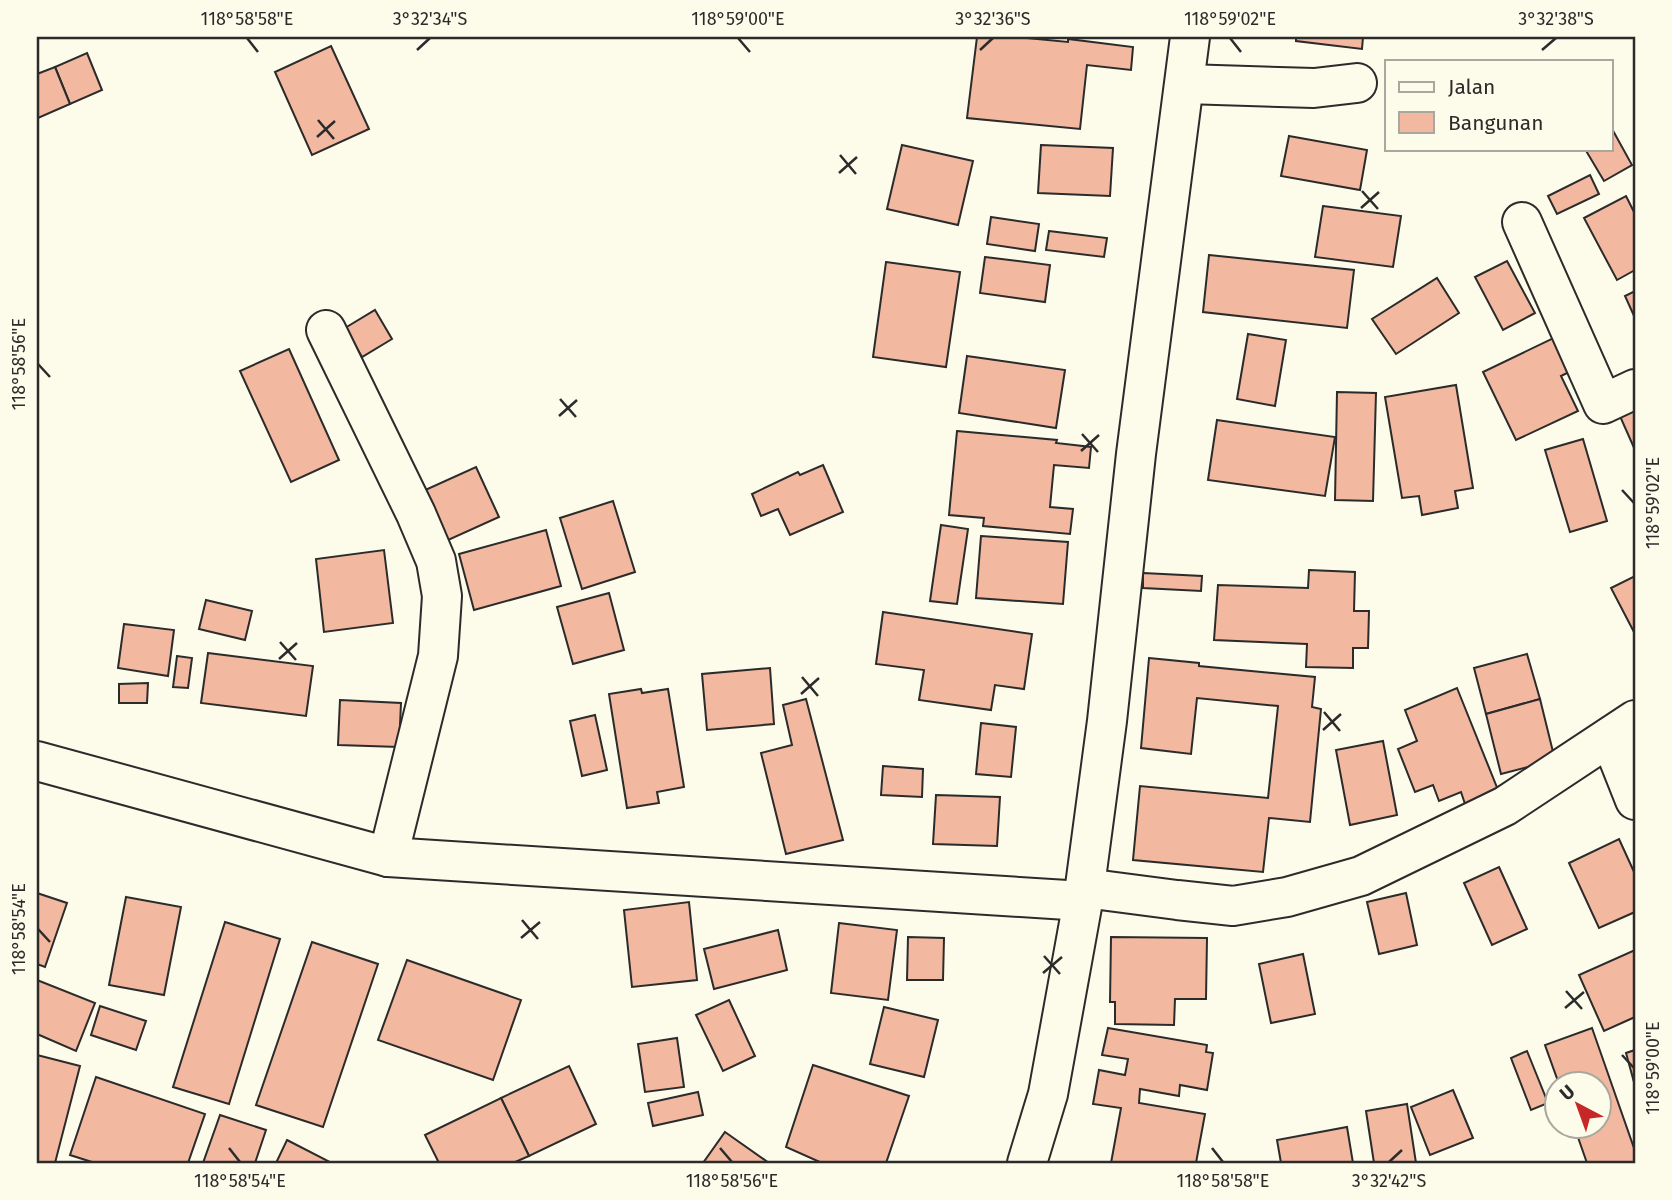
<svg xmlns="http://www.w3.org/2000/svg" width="1672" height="1200" font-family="'Fira Sans',sans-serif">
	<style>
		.building { fill: #f2b8a0; stroke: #2b2b2b; stroke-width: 2 }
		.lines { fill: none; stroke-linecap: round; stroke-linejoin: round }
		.minor-casing { stroke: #2b2b2b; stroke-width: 42 }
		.highway-casing { stroke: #2b2b2b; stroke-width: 42 }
		.minor { stroke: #fdfbea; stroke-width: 38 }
		.highway { stroke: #fdfbea; stroke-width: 38 }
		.ticks { fill: none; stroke: #2b2b2b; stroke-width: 2.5 }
		.neatline { fill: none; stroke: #2b2b2b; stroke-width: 2.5 }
		.ticks-label { font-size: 18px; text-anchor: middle; fill: #2b2b2b }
	</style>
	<rect width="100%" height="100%" fill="#fdfbea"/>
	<g class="building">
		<polygon points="977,37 1016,37 1068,42 1068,39 1133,47 1131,70 1087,65 1080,129 967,118"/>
		<polygon points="1296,37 1363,37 1362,49 1296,41"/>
		<polygon points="331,46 369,129 312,155 275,72"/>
		<polygon points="87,53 102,90 70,104 55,67"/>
		<polygon points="55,67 70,104 38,118 37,74"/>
		<polygon points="1611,127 1632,165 1604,181 1585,149 1611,149"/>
		<polygon points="1289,136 1367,150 1360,190 1281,176"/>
		<polygon points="902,145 973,161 958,225 887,209"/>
		<polygon points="1041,145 1113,148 1110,196 1038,193"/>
		<polygon points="1590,175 1599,194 1557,214 1548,196"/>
		<polygon points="1626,196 1635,214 1635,270 1617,280 1584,218"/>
		<polygon points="1323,206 1401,216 1393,267 1315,257"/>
		<polygon points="991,217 1039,224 1035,251 987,244"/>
		<polygon points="1049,231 1107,238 1104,257 1046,250"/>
		<polygon points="1209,255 1354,270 1347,328 1203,312"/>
		<polygon points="985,257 1050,265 1045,302 980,293"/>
		<polygon points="1507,261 1535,313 1503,330 1475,277"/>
		<polygon points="886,262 960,272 946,367 873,357"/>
		<polygon points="1437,278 1459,313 1396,354 1372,319"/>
		<polygon points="1635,291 1635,318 1625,296"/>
		<polygon points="375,310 392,339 362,357 345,328"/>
		<polygon points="1566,332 1581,366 1561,376 1578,411 1516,440 1483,372"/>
		<polygon points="1248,334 1286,340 1275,406 1237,399"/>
		<polygon points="289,349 339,460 291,482 240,371"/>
		<polygon points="967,356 1065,370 1056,428 959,413"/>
		<polygon points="1456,385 1473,488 1455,491 1458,508 1422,515 1419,496 1402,498 1385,397"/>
		<polygon points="1337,392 1376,393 1373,501 1335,500"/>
		<polygon points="1635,406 1635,450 1619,414"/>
		<polygon points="1217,420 1335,437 1325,496 1208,480"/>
		<polygon points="957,431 1057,440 1056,443 1091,447 1089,468 1054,465 1050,507 1073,509 1070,534 983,526 984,518 949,515"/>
		<polygon points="1583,439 1607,521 1570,532 1545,450"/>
		<polygon points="823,465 843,512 790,535 778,509 761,516 752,494 798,472 800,475"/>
		<polygon points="476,467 499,517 446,541 423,491"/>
		<polygon points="613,501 635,572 582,589 560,518"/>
		<polygon points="941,525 968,529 957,604 930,601"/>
		<polygon points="546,530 561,586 474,610 459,554"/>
		<polygon points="981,536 1068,542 1063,604 976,598"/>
		<polygon points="384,550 393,623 324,632 316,559"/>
		<polygon points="1309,570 1355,572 1354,611 1369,611 1368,648 1353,648 1353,668 1306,667 1307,644 1214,640 1218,585 1308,588"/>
		<polygon points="1143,573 1202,576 1201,591 1143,588"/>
		<polygon points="1635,576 1635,634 1611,588"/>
		<polygon points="609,593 624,650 573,664 557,607"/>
		<polygon points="206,600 252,611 245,640 199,629"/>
		<polygon points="883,612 1032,634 1024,689 995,685 991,710 919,700 924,670 876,664"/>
		<polygon points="124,624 174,630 168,676 118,668"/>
		<polygon points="208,653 313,666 306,716 201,703"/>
		<polygon points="1527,654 1540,699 1486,714 1474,668"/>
		<polygon points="177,656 192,658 188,688 173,687"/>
		<polygon points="1149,658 1199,663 1199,666 1315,677 1312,707 1321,709 1310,822 1269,818 1263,872 1133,860 1140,786 1268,798 1278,706 1197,698 1191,754 1141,748"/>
		<polygon points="770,668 774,724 707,730 702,674"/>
		<polygon points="148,683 147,703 119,703 119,684"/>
		<polygon points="1457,688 1498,790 1465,804 1461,792 1439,801 1433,785 1415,792 1398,749 1417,741 1405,710"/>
		<polygon points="641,689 642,693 668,689 684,787 657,792 659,803 627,808 609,694"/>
		<polygon points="806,699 843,840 786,854 761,753 792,745 783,705"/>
		<polygon points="1540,699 1555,760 1501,774 1486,714"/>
		<polygon points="340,700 401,703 399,747 338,745"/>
		<polygon points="595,715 607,770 582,776 570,721"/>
		<polygon points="981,723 1016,727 1011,777 976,774"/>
		<polygon points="1383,741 1397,815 1350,825 1336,750"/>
		<polygon points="883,766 923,769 922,797 881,795"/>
		<polygon points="936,795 1000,797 997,846 933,844"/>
		<polygon points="1619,839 1635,874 1635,912 1599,928 1569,863"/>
		<polygon points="1499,867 1527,929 1492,945 1464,883"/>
		<polygon points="37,893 67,903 45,967 37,964"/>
		<polygon points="1406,893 1417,945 1379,954 1367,902"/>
		<polygon points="126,897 181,907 164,995 109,985"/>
		<polygon points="689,902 697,980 632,987 624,910"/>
		<polygon points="225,922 280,939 229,1104 173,1087"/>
		<polygon points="839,923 897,930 888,1000 831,993"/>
		<polygon points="778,930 787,970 714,989 704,949"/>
		<polygon points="908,937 944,938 943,980 907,980"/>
		<polygon points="1111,937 1207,938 1206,999 1175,999 1174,1025 1115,1024 1115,1002 1110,1002"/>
		<polygon points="312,942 378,964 323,1127 256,1105"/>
		<polygon points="1635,950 1635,1017 1604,1031 1579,975"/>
		<polygon points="1303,954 1315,1014 1271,1023 1259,964"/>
		<polygon points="407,960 521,1000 493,1080 378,1040"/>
		<polygon points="37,980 95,1003 76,1051 37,1034"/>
		<polygon points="729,1000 755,1056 723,1071 696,1015"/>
		<polygon points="100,1006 146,1021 136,1050 91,1035"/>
		<polygon points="884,1007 938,1020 924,1077 870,1064"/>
		<polygon points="1108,1028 1207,1045 1206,1052 1213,1053 1207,1090 1180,1085 1179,1096 1140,1089 1139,1103 1205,1114 1196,1163 1111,1163 1121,1108 1093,1104 1099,1070 1125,1075 1128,1059 1102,1055"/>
		<polygon points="1592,1028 1635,1151 1635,1163 1587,1163 1574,1126 1598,1126 1598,1084 1559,1084 1545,1045"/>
		<polygon points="677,1038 684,1087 645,1092 638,1044"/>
		<polygon points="1635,1050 1635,1086 1626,1053"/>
		<polygon points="1527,1051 1548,1103 1531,1110 1511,1058"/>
		<polygon points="37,1055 80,1066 55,1163 37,1163"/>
		<polygon points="813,1065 909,1096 886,1163 822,1163 786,1147"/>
		<polygon points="569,1066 596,1124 529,1156 501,1098"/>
		<polygon points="96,1077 205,1114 188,1163 95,1163 70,1155"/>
		<polygon points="1453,1090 1473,1138 1430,1155 1411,1107"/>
		<polygon points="698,1092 703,1115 653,1126 648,1103"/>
		<polygon points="501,1098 529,1156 513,1163 439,1163 425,1135"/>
		<polygon points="1407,1104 1416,1163 1374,1163 1366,1111"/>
		<polygon points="220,1115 266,1130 255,1163 203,1163"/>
		<polygon points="1347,1127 1353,1163 1281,1163 1277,1140"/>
		<polygon points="725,1132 769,1163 703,1163"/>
		<polygon points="287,1140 330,1162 330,1163 276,1163"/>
	</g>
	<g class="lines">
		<defs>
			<g id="minor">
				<polyline points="1185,84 1314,88 1357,83"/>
				<polyline points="1522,222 1603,404 1635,389"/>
				<polyline points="326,330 416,514 436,561 442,596 438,656 388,857"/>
				<polyline points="1610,737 1635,800"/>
				<polyline points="37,761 388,857 1083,901"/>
				<polyline points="1085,888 1177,900 1233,906 1287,897 1361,876 1505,806 1635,720"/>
			</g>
			<polyline id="highway" points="1027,1163 1048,1094 1083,901 1107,721 1136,454 1190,37"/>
		</defs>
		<use href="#minor" class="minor-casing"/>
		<use href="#highway" class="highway-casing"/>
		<use href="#minor" class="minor"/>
		<use href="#highway" class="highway"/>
	</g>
	<path class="ticks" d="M247,38L258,52M738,38L750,52M1230,38L1241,52M417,50L430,38M980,50L993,38M1542,50L1556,38M318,120L334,139M317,137L335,121M840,155L856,174M839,173L857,157M1362,191L1378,209M1361,208L1379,192M38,364L50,377M560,399L576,417M559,416L577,400M1082,434L1098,452M1081,451L1099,435M1622,490L1634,503M280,642L296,660M279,659L297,643M802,677L818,696M801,694L819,678M1324,712L1340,731M1323,730L1341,714M522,920L538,939M38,929L50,942M521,938L540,922M1044,956L1060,974M1043,973L1062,957M1566,991L1582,1009M1565,1008L1584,992M1622,1055L1634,1068M229,1148L240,1162M720,1148L732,1162M1212,1148L1223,1162M1389,1162L1402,1150"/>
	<rect width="1672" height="1200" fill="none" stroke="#fdfbea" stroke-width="77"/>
	<rect x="1385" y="60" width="228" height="91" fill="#fdfbea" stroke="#a9a89e" stroke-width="2"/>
	<rect x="1399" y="82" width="35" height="10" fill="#fdfbea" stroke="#a9a89e" stroke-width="2"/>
	<text x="1448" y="94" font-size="21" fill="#2b2b2b">Jalan</text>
	<rect x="1399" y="112" width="35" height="21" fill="#f2b8a0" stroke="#a9a89e" stroke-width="2"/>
	<text x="1448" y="130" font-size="21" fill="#2b2b2b">Bangunan</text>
	<g transform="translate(1578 1105) rotate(319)"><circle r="33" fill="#fdfbea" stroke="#a9a89e" stroke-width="2"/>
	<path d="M0-5L12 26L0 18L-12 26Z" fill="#c62828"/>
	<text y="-10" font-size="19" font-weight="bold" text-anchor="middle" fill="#2b2b2b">U</text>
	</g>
	<rect x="38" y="38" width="1596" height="1124" class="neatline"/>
	<g class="ticks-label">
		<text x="247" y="25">118°58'58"E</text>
		<text x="430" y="25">3°32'34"S</text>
		<text x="738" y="25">118°59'00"E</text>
		<text x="993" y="25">3°32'36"S</text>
		<text x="1230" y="25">118°59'02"E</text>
		<text x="1556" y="25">3°32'38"S</text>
		<text transform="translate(19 364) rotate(-90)" y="6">118°58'56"E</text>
		<text transform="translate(1653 503) rotate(-90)" y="6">118°59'02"E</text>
		<text transform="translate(19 929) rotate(-90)" y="6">118°58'54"E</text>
		<text transform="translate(1653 1068) rotate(-90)" y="6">118°59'00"E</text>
		<text x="240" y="1187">118°58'54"E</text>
		<text x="732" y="1187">118°58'56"E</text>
		<text x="1223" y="1187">118°58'58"E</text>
		<text x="1389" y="1187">3°32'42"S</text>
	</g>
</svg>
